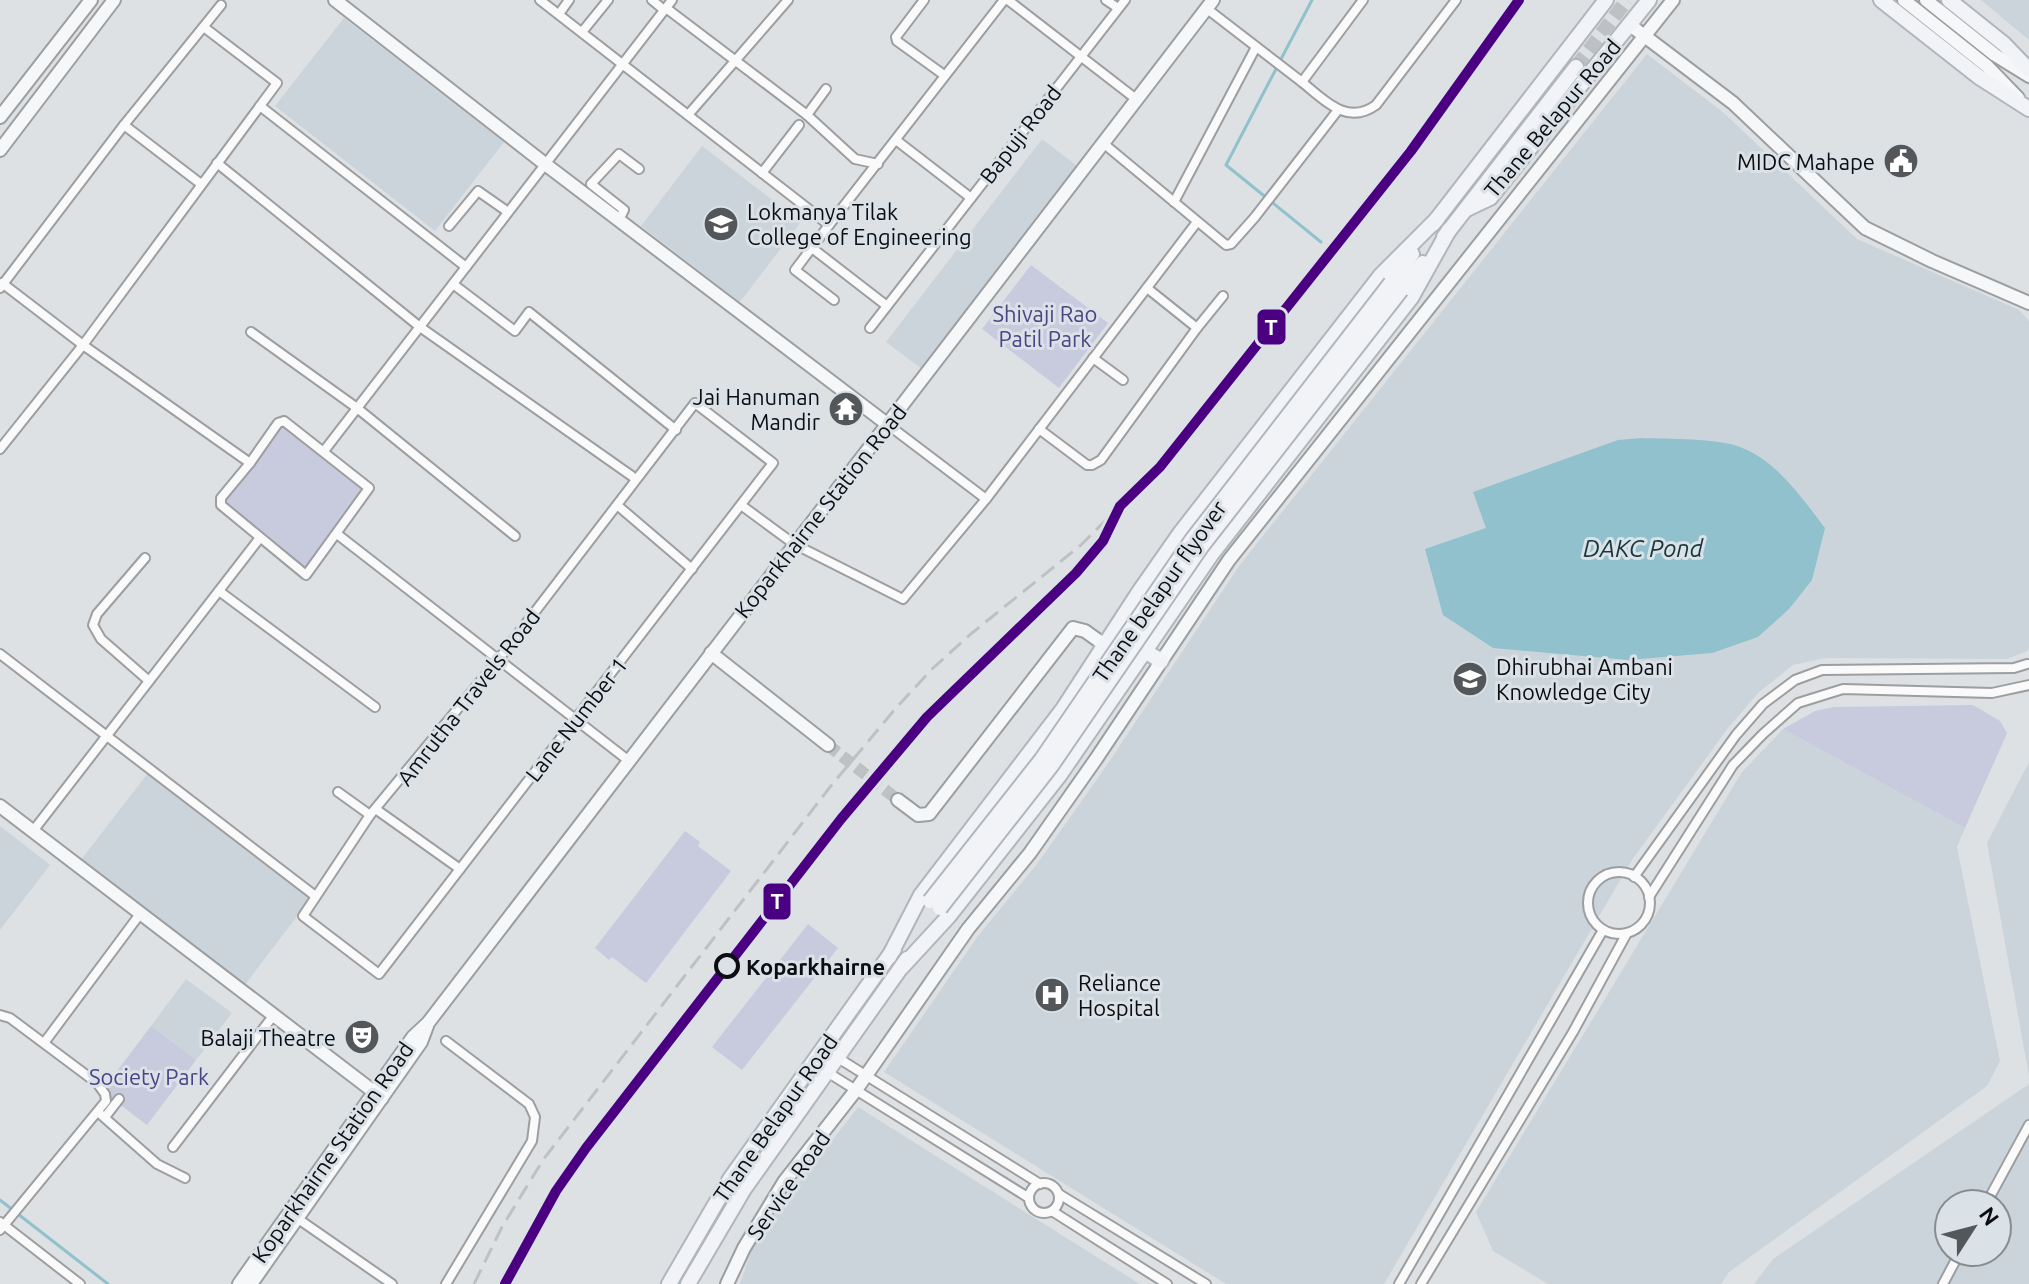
<svg xmlns="http://www.w3.org/2000/svg" width="2029" height="1284" font-family="Ubuntu,sans-serif">
	<style>
		.built { fill: #ccd4db; fill-rule: evenodd }
		.green { fill: #c8cadd }
		.water { fill: #90c1cc }
		.lines { fill: none; stroke-linecap: round; stroke-linejoin: round }
		.stream { stroke: #90c1cc; stroke-width: 3 }
		.secondary-tunnel { stroke: #bec1c4; stroke-width: 12; stroke-dasharray: 12 6; stroke-linecap: butt }
		.primary-tunnel { stroke: #bec1c4; stroke-width: 14; stroke-dasharray: 14 7; stroke-linecap: butt }
		.street-casing { stroke: #9c9ea0; stroke-width: 12 }
		.secondary-casing { stroke: #9c9ea0; stroke-width: 16 }
		.primary-casing { stroke: #b1b6bd; stroke-width: 18 }
		.street { stroke: #fafafb; stroke-width: 8 }
		.secondary { stroke: #f6f7f8; stroke-width: 12 }
		.primary { stroke: #f1f3f7; stroke-width: 14 }
		.rail { stroke: #bfc0c1; stroke-width: 3; stroke-dasharray: 16 8; stroke-linecap: butt }
		.primary-bridge-casing { stroke: #b1b6bd; stroke-width: 18; stroke-linecap: butt }
		.primary-bridge { stroke: #f1f3f7; stroke-width: 14 }
		.rail-1-casing { stroke: #dae1e7; stroke-width: 16 }
		.rail-1 { stroke: #4b0082; stroke-width: 10 }
		.stop-dot { fill: #dae1e7; stroke: #0b0d10; stroke-width: 4 }
		.labels { text-anchor: middle; dominant-baseline: central; stroke-width: 6; stroke-linejoin: round; paint-order: stroke }
		.street-label { font-size: 22px; fill: #0b0d10; stroke: #dae1e7 }
		.poi-label { font-size: 22px; fill: #0b0d10; stroke: #dae1e7; text-anchor: end }
		.park-label { font-size: 22px; fill: #4a4584; stroke: #dae1e7 }
		.stop-label { font-size: 22px; font-weight: bold; fill: #0b0d10; stroke: #dae1e7; text-anchor: start }
		.water-label { font-size: 24px; font-style: italic; fill: #15373e; stroke: #dae1e7 }
		.line-badge { stroke: #dae1e7; stroke-width: 3 }
		.badge-label { font-size: 22px; text-anchor: middle; font-weight: bold; fill: #fff }
	</style>
	<rect width="100%" height="100%" fill="#dde1e4"/>
	<g class="built">
		<polygon points="1981,0 2029,0 2029,40"/>
		<polygon points="344,18 504,142 435,231 275,106"/>
		<polygon points="1647,54 1724,113 1857,239 2019,310 2029,321 2029,648 2027,651 2007,659 1825,658 1793,665 1758,693 1728,728 1632,860 1384,1284 1226,1284 884,1072 978,936 1037,864 1107,765 1239,566"/>
		<polygon points="1042,139 1077,166 922,369 886,342"/>
		<polygon points="702,146 801,222 740,302 641,226"/>
		<polygon points="1783,729 1965,828 1957,847 2000,1061 1987,1086 1729,1272 1721,1284 1548,1284 1493,1251 1476,1212 1742,772"/>
		<polygon points="2029,762 2029,1076 1987,843"/>
		<polygon points="148,773 311,898 244,986 80,861"/>
		<polygon points="0,826 50,865 0,930"/>
		<polygon points="186,979 232,1013 196,1060 151,1026"/>
		<path d="M2029,1084V1284H1754L1773,1259ZM1949,1204H1997V1252H1949Z"/>
		<polygon points="858,1107 1140,1284 740,1284 756,1238"/>
	</g>
	<g class="green">
		<polygon points="1031,265 1108,323 1059,388 982,329"/>
		<polygon points="276,421 365,491 306,568 216,498"/>
		<polygon points="1973,705 2000,721 2007,733 1965,828 1783,729 1815,711 1834,707"/>
		<polygon points="685,831 700,842 698,846 731,871 646,983 612,957 609,960 595,948"/>
		<polygon points="808,924 838,948 742,1070 712,1047"/>
		<polygon points="151,1026 196,1060 147,1125 102,1091"/>
	</g>
	<path class="water" d="M1641,438C1666,439 1718,438 1740,447C1776,460 1803,499 1825,528L1812,580L1789,609L1758,637L1712,653L1628,660L1493,648L1443,615L1425,549L1486,528L1473,492L1618,440Z"/>
	<g class="lines">
		<g class="stream">
			<polyline points="1280,61 1312,0"/>
			<polyline points="1277,67 1226,165 1321,242"/>
			<polyline points="0,1200 108,1284"/>
		</g>
		<polyline class="secondary-tunnel" points="828,745 898,800"/>
		<polyline class="primary-tunnel" points="1576,67 1627,0"/>
		<defs>
			<g id="street">
				<polyline points="540,0 829,225 1004,0"/>
				<polyline points="652,0 664,10"/>
				<polyline points="924,0 896,37 897,41 944,75"/>
				<polyline points="1008,0 1136,99"/>
				<polyline points="1106,0 1118,8"/>
				<path d="M1363,0L1302,82C1324,100 1347,126 1376,105L1456,0"/>
				<polyline points="666,8 807,115 855,159 878,164"/>
				<polyline points="1206,8 1302,82"/>
				<polyline points="559,14 569,0"/>
				<polyline points="582,32 608,0"/>
				<polyline points="260,106 466,267"/>
				<polyline points="688,115 788,0"/>
				<polyline points="807,115 826,89"/>
				<polyline points="124,125 201,184"/>
				<polyline points="896,140 971,198"/>
				<polyline points="1103,143 1226,245 1231,244 1255,217 1338,110"/>
				<polyline points="217,163 420,327 636,479"/>
				<polyline points="762,173 799,125"/>
				<polyline points="1174,202 1256,47"/>
				<polyline points="619,220 624,210 591,184 619,154 639,169"/>
				<polyline points="829,225 795,270 834,300"/>
				<polyline points="449,226 478,191 508,212"/>
				<polyline points="812,248 887,306"/>
				<polyline points="2,283 83,345 250,463"/>
				<polyline points="453,284 515,331 529,312 676,430"/>
				<polyline points="0,288 124,125 221,5"/>
				<polyline points="870,328 1125,0"/>
				<polyline points="1197,328 1223,296"/>
				<polyline points="251,332 357,408 515,536"/>
				<polyline points="1093,358 1123,380"/>
				<polygon points="695,403 773,463 379,974 303,916 370,815 498,660"/>
				<polygon points="284,421 369,488 306,575 221,505 221,498 250,463 278,423"/>
				<polyline points="887,424 986,499 1197,222"/>
				<polyline points="1039,429 1087,465 1092,465 1101,460 1197,328 1147,288"/>
				<polyline points="0,449 83,345 277,83 205,28"/>
				<polyline points="324,451 672,0"/>
				<polyline points="617,505 692,569"/>
				<polyline points="741,505 794,544 903,599 986,499"/>
				<polyline points="337,534 629,761"/>
				<polyline points="145,558 97,614 93,625 101,639 149,681"/>
				<polyline points="219,591 375,707"/>
				<polyline points="0,654 314,895"/>
				<polyline points="338,792 370,815"/>
				<polyline points="377,810 460,869"/>
				<polyline points="33,831 259,539"/>
				<circle cx="1619" cy="903" r="31"/>
				<polyline points="1634,877 1736,735 1763,704 1795,680 1822,670 2014,668 2027,664"/>
				<polyline points="1649,897 1733,765 1763,734 1798,703 1843,689 1992,693 2029,685"/>
				<polyline points="0,1015 10,1018 97,1083 105,1094 106,1101 0,1230"/>
				<polyline points="446,1041 529,1104 535,1117 532,1141 446,1284"/>
				<polyline points="44,1043 140,914"/>
				<polyline points="838,1058 1040,1184"/>
				<polyline points="827,1072 1029,1198"/>
				<polyline points="98,1112 157,1164 185,1178"/>
				<polyline points="105,1117 119,1099"/>
				<polyline points="173,1147 273,1016"/>
				<circle cx="1044" cy="1198" r="15"/>
				<polyline points="1059,1194 1206,1284"/>
				<polyline points="1986,1204 2029,1125"/>
				<polyline points="1052,1211 1167,1284"/>
				<polyline points="294,1216 392,1284"/>
				<polyline points="0,1222 80,1284"/>
				<polyline points="1399,1284 1603,930"/>
				<polyline points="1421,1284 1573,1032 1627,933"/>
				<polyline points="1943,1284 1960,1252"/>
			</g>
			<g id="secondary">
				<polyline points="335,0 545,164 887,424"/>
				<polyline points="1904,0 1987,66 2018,98"/>
				<polyline points="1926,0 1995,55 2029,76"/>
				<polyline points="1630,25 1733,103 1865,228 1932,261 2029,303"/>
				<polyline points="0,117 91,0"/>
				<polyline points="0,150 114,0"/>
				<polyline points="711,653 828,745"/>
				<polyline points="898,800 918,815 929,814 1073,628 1085,631 1110,649"/>
				<polyline points="0,806 382,1098"/>
				<polyline points="239,1284 413,1037 428,1023 1213,0"/>
				<polyline points="251,1284 421,1042 427,1026"/>
				<polyline points="727,1284 744,1248 784,1182 856,1090 968,929 1030,853 1096,759 1229,560 1673,0"/>
			</g>
			<g id="primary">
				<polyline points="1881,0 1979,77 2029,109"/>
				<polyline points="1949,0 2004,44 2029,70"/>
				<polyline points="1467,209 1490,198 1649,0"/>
				<polyline points="1433,224 1606,0"/>
				<polyline points="1444,237 1576,67"/>
				<polyline points="1391,283 1412,254"/>
				<polyline points="1401,290 1423,263"/>
				<polyline points="1137,646 1161,661"/>
				<polyline points="889,957 921,895 1063,709 1139,592 1181,532 1381,275 1437,219"/>
				<polyline points="902,967 949,916 1059,776 1211,555 1411,298 1449,230"/>
				<polyline points="669,1284 730,1179 894,949"/>
				<polyline points="688,1284 744,1189 907,959"/>
			</g>
		</defs>
		<use href="#street" class="street-casing"/>
		<use href="#secondary" class="secondary-casing"/>
		<use href="#primary" class="primary-casing"/>
		<use href="#street" class="street"/>
		<use href="#secondary" class="secondary"/>
		<use href="#primary" class="primary"/>
		<polyline class="rail" points="474,1284 502,1227 543,1160 830,787 896,708 932,669 972,633 1081,545 1120,506"/>
		<defs>
			<g id="primary-bridge">
				<polyline points="930,901 1042,759 1192,540 1391,283"/>
				<polyline points="940,908 1051,766 1201,547 1401,290"/>
			</g>
		</defs>
		<use href="#primary-bridge" class="primary-bridge-casing"/>
		<use href="#primary-bridge" class="primary-bridge"/>
		<defs>
			<polyline id="rail-1" points="505,1284 556,1191 586,1148 841,819 927,717 1076,573 1103,541 1120,506 1160,467 1411,151 1519,0"/>
		</defs>
		<use href="#rail-1" class="rail-1-casing"/>
		<use href="#rail-1" class="rail-1"/>
	</g>
	<defs>
		<symbol id="civic-disc" viewBox="-11 -11 22 22"><circle r="9.5" fill="#54575a" stroke="#dae1e7"/><path d="M-.6-6.5H3V-4.5H.6V-3L4-1V1h2V6H-6V1h2V-1L-.6-3ZM-1.2 2.5V6h2.4V2.5Z" fill="#fff"/></symbol>
		<symbol id="university-disc" viewBox="-11 -11 22 22"><circle r="9.5" fill="#54575a" stroke="#dae1e7"/><path d="M0-5L7-2L0 1L-7-2ZM-4 1L0 2.5L4 1V4Q0 6-4 4Z" fill="#fff"/></symbol>
		<symbol id="temple-disc" viewBox="-11 -11 22 22"><circle r="9.5" fill="#54575a" stroke="#dae1e7"/><path d="M0-6L5-2H3V0L6.5 2.5H4V6H1.5V3h-3V6H-4V2.5H-6.5L-3 0V-2H-5Z" fill="#fff"/></symbol>
		<symbol id="hospital-disc" viewBox="-11 -11 22 22"><circle r="9.5" fill="#54575a" stroke="#dae1e7"/><path d="M-5-5h3v3.5h4V-5h3V5h-3V1.5h-4V5h-3Z" fill="#fff"/></symbol>
		<symbol id="theatre-disc" viewBox="-11 -11 22 22"><circle r="9.5" fill="#54575a" stroke="#dae1e7"/><path d="M-5-5.5Q0-4 5-5.5V0Q5 5 0 6Q-5 5-5 0ZM-3.3-2.5H-1v1.5H-3.3ZM1-2.5H3.3v1.5H1ZM-2.8 1Q0 5.5 2.8 1Z" fill="#fff"/></symbol>
	</defs>
	<g fill-rule="evenodd">
		<use href="#civic-disc" x="1881" y="141" width="40" height="40"/>
		<use href="#university-disc" x="701" y="204" width="40" height="40"/>
		<use href="#temple-disc" x="826" y="389" width="40" height="40"/>
		<use href="#university-disc" x="1450" y="659" width="40" height="40"/>
		<use href="#hospital-disc" x="1032" y="975" width="40" height="40"/>
		<use href="#theatre-disc" x="342" y="1017" width="40" height="40"/>
	</g>
	<circle class="stop-dot" cx="727" cy="966" r="11"/>
	<g class="labels">
		<g class="street-label">
			<text transform="translate(1552 118) rotate(-50)">Thane Belapur Road</text>
			<text transform="translate(1020 134) rotate(-52)">Bapuji Road</text>
			<text transform="translate(820 511) rotate(-52)">Koparkhairne Station Road</text>
			<text transform="translate(1159 591) rotate(-55)">Thane belapur flyover</text>
			<text transform="translate(468 697) rotate(-52)">Amrutha Travels Road</text>
			<text transform="translate(576 719) rotate(-52)">Lane Number 1</text>
			<text transform="translate(775 1118) rotate(-55)">Thane Belapur Road</text>
			<text transform="translate(332 1152) rotate(-55)">Koparkhairne Station Road</text>
			<text transform="translate(788 1185) rotate(-55)">Service Road</text>
		</g>
		<g class="poi-label">
			<text x="1875" y="161">MIDC Mahape</text>
			<text x="747" y="211" text-anchor="start">Lokmanya Tilak<tspan x="747" dy="25">College of Engineering</tspan></text>
			<text x="820" y="396">Jai Hanuman<tspan x="820" dy="25">Mandir</tspan></text>
			<text x="1496" y="666" text-anchor="start">Dhirubhai Ambani<tspan x="1496" dy="25">Knowledge City</tspan></text>
			<text x="1078" y="982" text-anchor="start">Reliance<tspan x="1078" dy="25">Hospital</tspan></text>
			<text x="336" y="1037">Balaji Theatre</text>
		</g>
		<g class="park-label">
			<text x="1045" y="313">Shivaji Rao<tspan x="1045" dy="25">Patil Park</tspan></text>
			<text x="149" y="1076">Society Park</text>
		</g>
		<g class="stop-label">
			<text x="746" y="966">Koparkhairne</text>
		</g>
		<g class="water-label">
			<text x="1643" y="548">DAKC Pond</text>
		</g>
	</g>
	<g class="line-badge">
		<rect x="1256" y="308" width="31" height="38" rx="8" fill="#4b0082"/>
		<rect x="762" y="882" width="30" height="39" rx="8" fill="#4b0082"/>
	</g>
	<g class="badge-label">
		<text x="1271" y="335">T</text>
		<text x="777" y="909">T</text>
	</g>
	<g transform="translate(1973 1228) rotate(54)"><circle r="38" fill="#dae1e7" stroke="#878c91" stroke-width="2"/>
	<path d="M0-6L14 30L0 20L-14 30Z" fill="#54575a"/>
	<text y="-12" font-size="22" font-weight="bold" text-anchor="middle" fill="#0b0d10">N</text>
	</g>
</svg>
